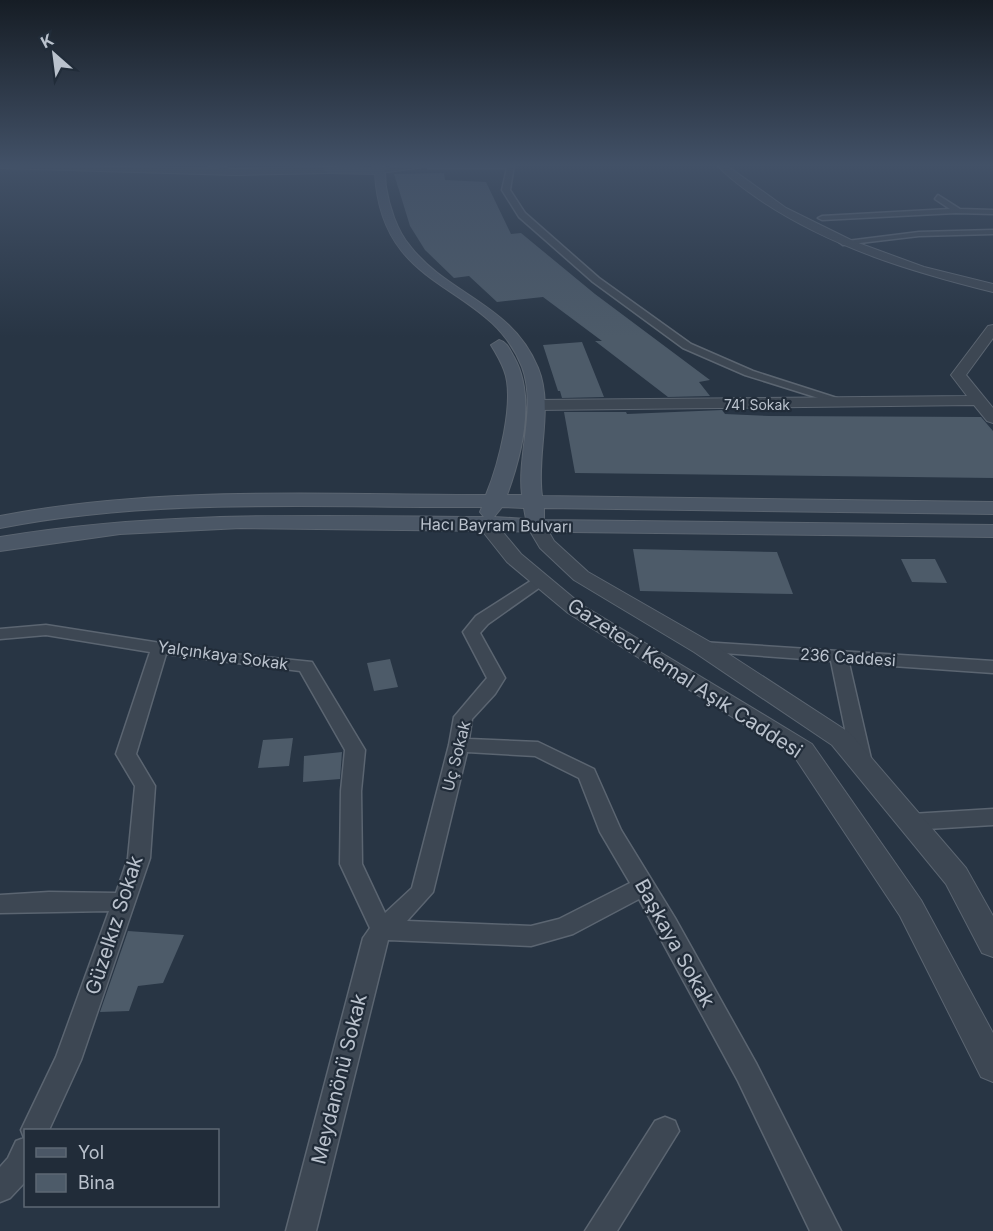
<svg xmlns="http://www.w3.org/2000/svg" width="993" height="1231" font-family="Inter,sans-serif">
	<style>
		.building { fill: #4d5b69 }
		.lines { fill: none; stroke-linecap: round; stroke-linejoin: round }
		.minor-casing { stroke: #5b6571; stroke-width: 3 }
		.tertiary-casing { stroke: #5b6571; stroke-width: 2 }
		.secondary-casing { stroke: #5b6571; stroke-width: 2 }
		.minor { fill: #3d4753; fill-rule: evenodd }
		.tertiary { fill: #3d4753; fill-rule: evenodd }
		.secondary { fill: #4b5766; fill-rule: evenodd }
		.labels { text-anchor: middle; dominant-baseline: central; stroke-width: 4.5; stroke-linejoin: round; paint-order: stroke }
		.far-street-label { font-size: 14px; fill: #bac2cd; stroke: #212c39 }
		.street-label { font-size: 16px; fill: #bac2cd; stroke: #212c39 }
		.near-street-label { font-size: 20px; fill: #bac2cd; stroke: #212c39 }
	</style>
	<rect width="100%" height="100%" fill="#283544"/>
	<g class="building">
		<polygon points="444,173 445,180 486,182 511,234 521,233 595,294 710,380 699,382 710,396 668,397 595,341 602,341 543,297 497,302 469,276 454,278 425,250 410,226 394,174"/>
		<polygon points="582,342 604,397 562,398 560,391 558,391 543,345"/>
		<polygon points="722,410 725,414 769,416 981,417 993,431 993,478 575,473 564,412 626,412 627,414"/>
		<polygon points="633,549 777,552 793,594 640,591"/>
		<polygon points="901,559 935,559 947,583 912,582"/>
		<polygon points="390,659 398,687 374,691 367,663"/>
		<polygon points="293,738 289,766 258,768 263,740"/>
		<polygon points="342,752 340,779 303,782 304,756"/>
		<polygon points="128,931 184,935 163,983 138,986 129,1011 100,1012"/>
	</g>
	<g class="lines">
		<defs>
			<g id="minor">
				<polygon points="208,165 218,165 239,172 236,174"/>
				<polygon points="430,165 514,165 510,190 525,213 599,278 691,344 753,371 837,398 831,402 745,375 683,348 593,282 519,217 502,190 507,168 428,168"/>
				<polygon points="938,195 960,209 993,210 993,214 956,213 822,220 818,218 822,216 950,209 935,199"/>
				<polygon points="993,230 993,234 919,236 843,245 839,242 919,232"/>
				<path d="M540,575L548,580L546,583L488,624L480,633L505,678L495,694L472,719L469,739L538,742L594,769L621,830L675,918L756,1063L841,1231H810L738,1081L639,899L573,934L531,946L388,940L316,1231H286L363,938L370,928L340,864L341,791L345,750L300,671L166,654L136,754L155,786L150,858L81,1060L49,1130H26V1181L10,1198L0,1202V1167L8,1158L16,1141L24,1138L21,1130L56,1057L109,911L0,913V895L49,892L116,893L128,858L135,786L116,754L150,652L46,635L0,639V629L46,625L224,653L312,662L365,750L361,791L362,864L385,913L412,888L449,745L454,717L487,678L463,632L476,616ZM467,752L535,756L579,778L600,832L630,883L559,919L531,926L407,921L433,892Z"/>
				<polygon points="702,642 993,661 993,673 849,663 872,763 869,768 855,768 852,763 831,661 696,651 693,647"/>
				<polygon points="993,809 993,825 911,830 904,828 901,822 904,816 911,814"/>
				<polygon points="665,1117 675,1121 679,1131 617,1231 585,1231 655,1121"/>
			</g>
			<g id="tertiary">
				<polygon points="0,165 236,169 328,167 332,170 328,173 236,175 0,168"/>
				<polygon points="407,165 440,165 380,173 376,170"/>
				<path d="M717,165H726L786,208L853,241L924,267L993,284V292C912,272 833,248 763,202C747,191 730,179 717,165Z"/>
				<polygon points="993,325 993,338 966,375 993,408 993,423 987,421 974,405 536,410 528,405 536,400 967,396 951,375 988,326"/>
				<polygon points="485,517 492,519 521,554 582,605 812,744 921,900 993,1033 993,1082 981,1077 900,916 794,756 568,613 507,562 476,523"/>
				<polygon points="536,520 543,522 554,541 588,572 710,642 850,733 966,868 993,916 993,957 982,953 946,884 832,745 694,652 574,580 540,548 527,526"/>
			</g>
			<path id="secondary" d="M373,165H383C386,172 385,179 386,187C389,206 397,231 410,246C448,295 512,304 538,368C554,407 536,454 542,496L993,502V514L544,508V520L993,525V537L241,528L120,534L0,551V537C161,510 321,516 484,517L480,512L482,507C321,508 158,497 0,528V516C160,485 325,495 486,495C498,466 516,400 504,370C501,362 496,353 491,345L499,340C507,342 510,350 514,357C536,397 522,454 507,495H522C517,454 537,407 522,367C488,280 382,296 375,174L328,173L323,170L328,167L374,168ZM502,507L524,508L526,519L494,517Z"/>
		</defs>
		<use href="#minor" class="minor-casing"/>
		<use href="#tertiary" class="tertiary-casing"/>
		<use href="#secondary" class="secondary-casing"/>
		<use href="#minor" class="minor"/>
		<use href="#tertiary" class="tertiary"/>
		<use href="#secondary" class="secondary"/>
	</g>
	<linearGradient id="sky" x2="0" y2="1"><stop stop-color="#161d25"/><stop offset="0.49" stop-color="#425167"/><stop offset="1" stop-color="#425167" stop-opacity="0"/></linearGradient>
	<rect width="993" height="337" fill="url(#sky)"/>
	<g class="labels">
		<g class="far-street-label">
			<text x="757" y="404">741 Sokak</text>
		</g>
		<g class="street-label">
			<text transform="translate(496 525) rotate(1)">Hacı Bayram Bulvarı</text>
			<text transform="translate(223 655) rotate(8)">Yalçınkaya Sokak</text>
			<text transform="translate(848 657) rotate(4)">236 Caddesi</text>
			<text transform="translate(456 756) rotate(-76)">Uç Sokak</text>
		</g>
		<g class="near-street-label">
			<text transform="translate(685 678) rotate(33)">Gazeteci Kemal Aşık Caddesi</text>
			<text transform="translate(114 925) rotate(-72)">Güzelkız Sokak</text>
			<text transform="translate(675 943) rotate(61)">Başkaya Sokak</text>
			<text transform="translate(339 1079) rotate(-76)">Meydanönü Sokak</text>
		</g>
	</g>
	<rect x="24" y="1129" width="195" height="78" fill="#212c39" stroke="#5e6874" stroke-width="1.5"/>
	<rect x="36" y="1148" width="30" height="9" fill="#4b5766" stroke="#5e6874" stroke-width="1.5"/>
	<text x="78" y="1159" font-size="18" fill="#bac2cd">Yol</text>
	<rect x="36" y="1174" width="30" height="18" fill="#4d5b69" stroke="#5e6874" stroke-width="1.5"/>
	<text x="78" y="1189" font-size="18" fill="#bac2cd">Bina</text>
	<g transform="translate(54 54) rotate(332)" stroke="#212c39" stroke-width="4.5" paint-order="stroke">
	<path d="M0-4.5L10 22L0 15L-10 22Z" fill="#bac2cd"/>
	<text y="-9" font-size="16" font-weight="bold" text-anchor="middle" fill="#bac2cd">K</text>
	</g>
</svg>
